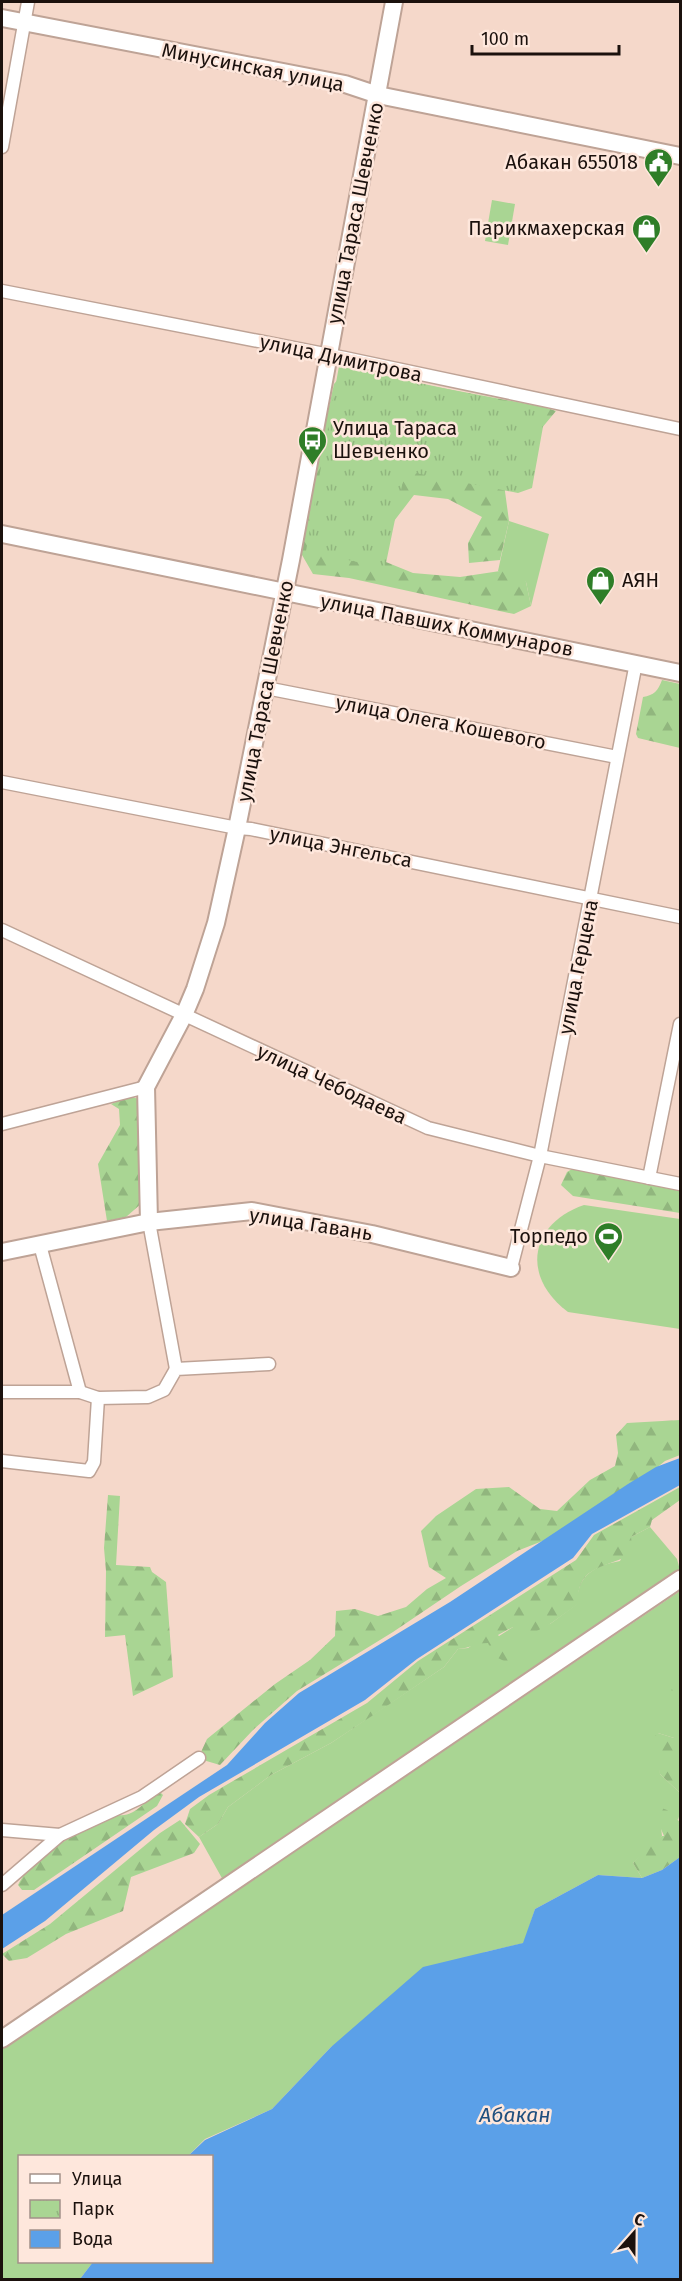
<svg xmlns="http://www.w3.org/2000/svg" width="682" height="2281" font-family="'Fira Sans',sans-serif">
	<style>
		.grass { fill: #a9d593 }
		.forest { fill: url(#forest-firs) }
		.park { fill: url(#park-tufts) }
		.water { fill: #5ba0e8 }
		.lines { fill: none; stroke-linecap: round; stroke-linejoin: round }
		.street-casing { stroke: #bea396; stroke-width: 15 }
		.secondary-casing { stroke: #bea396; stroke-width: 20 }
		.street { stroke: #fff; stroke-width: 12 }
		.secondary { stroke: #fff; stroke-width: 16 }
		.labels { text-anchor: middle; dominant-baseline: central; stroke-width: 5; stroke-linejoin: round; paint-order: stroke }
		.street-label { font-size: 20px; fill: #1b110d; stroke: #fee7dc }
		.poi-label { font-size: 20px; fill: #1b110d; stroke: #fee7dc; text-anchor: end }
		.water-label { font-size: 21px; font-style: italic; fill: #1f4f7f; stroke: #fee7dc }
	</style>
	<defs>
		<pattern id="forest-firs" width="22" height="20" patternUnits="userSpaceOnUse" patternTransform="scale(1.5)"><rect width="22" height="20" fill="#a9d593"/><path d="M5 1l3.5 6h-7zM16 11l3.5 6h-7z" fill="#91b67e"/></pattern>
		<pattern id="park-tufts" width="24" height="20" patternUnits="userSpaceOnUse" patternTransform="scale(1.5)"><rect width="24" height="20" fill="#a9d593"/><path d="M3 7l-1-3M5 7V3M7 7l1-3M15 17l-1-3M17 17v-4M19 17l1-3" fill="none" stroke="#91b67e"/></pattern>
	</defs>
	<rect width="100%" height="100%" fill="#f5d8ca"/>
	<g class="grass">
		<polygon points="492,200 515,204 508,245 485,241"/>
		<polygon points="509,521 549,534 531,606 526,582 498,571"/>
		<path d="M584,1205L680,1219V1329L568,1312C521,1277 529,1224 584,1205Z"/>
		<path d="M650,1527L677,1559L680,1570L223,1880L199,1837L218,1824L228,1807L271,1775L331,1743L444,1667L458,1649L468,1648L475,1643H488L513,1627L550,1624L577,1604C577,1575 594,1566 620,1561L631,1537Z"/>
		<polygon points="680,1591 680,1685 674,1719 674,1738 658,1733 660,1774 680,1793 680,1813 678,1820 659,1808 662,1836 633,1863 642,1878 598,1875 535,1909 524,1943 485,1952 331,2047 272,2109 205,2139 188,2156 20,2156 20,2262 93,2262 80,2279 2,2280 2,2049"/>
	</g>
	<g class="forest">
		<polygon points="346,370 544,407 556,411 541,429 504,484 509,521 500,560 469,563 468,543 482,517 448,499 414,495 391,525 381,560 413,573 460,577 514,569 526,582 531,606 514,614 349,578 313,574 298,548 334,384"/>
		<path d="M662,680L680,684V748L638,738L636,734L643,697C654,695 658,691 662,680Z"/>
		<polygon points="130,1097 140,1099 142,1203 126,1217 107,1221 98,1164 120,1125 119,1109 111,1104"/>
		<polygon points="572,1169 680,1191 680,1213 573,1196 561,1185 567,1172"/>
		<polygon points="680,1420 680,1455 665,1461 639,1482 563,1533 517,1551 461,1586 393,1632 297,1691 253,1730 220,1765 203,1760 201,1752 207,1739 275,1684 310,1660 335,1636 336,1611 355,1609 378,1616 406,1607 427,1589 446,1578 429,1567 421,1531 436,1516 476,1489 509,1487 540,1509 557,1511 590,1480 615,1466 618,1453 616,1435 627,1423"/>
		<path d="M680,1487V1500L652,1520L650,1527L631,1537L633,1553C607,1569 576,1564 578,1604L550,1624L533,1633L513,1627L498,1635L512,1649L508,1663L494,1656L488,1643C474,1643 471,1648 458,1649L444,1667L378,1712L331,1743L271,1775L228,1807L218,1824L199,1837L185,1824L190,1809L209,1795L367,1703L418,1661L576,1560L594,1535Z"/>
		<polygon points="108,1495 120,1496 116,1565 150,1567 152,1572 166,1582 173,1677 133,1696 125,1635 105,1637 106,1571 104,1548"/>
		<polygon points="680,1673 680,1793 660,1774 652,1739 658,1733 674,1738 674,1719 662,1702 663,1694 671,1692 676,1675"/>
		<path d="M158,1790L163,1795L157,1806L34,1890H22L18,1885C20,1881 23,1876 25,1873C37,1857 92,1821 111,1816C119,1814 124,1817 133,1812C142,1807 150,1797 158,1790Z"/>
		<polygon points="659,1807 667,1810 680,1822 680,1857 662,1870 642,1878 633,1863 649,1845 662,1836 664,1836 658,1822"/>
		<polygon points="180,1820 200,1844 194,1853 131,1877 123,1911 66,1934 27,1958 9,1961 2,1954 50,1924 160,1833"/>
	</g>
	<polygon class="park" points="339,366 546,410 532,488 518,493 405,471 385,568 306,551"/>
	<g class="water">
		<polygon points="680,1458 680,1485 592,1534 573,1558 417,1659 365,1700 199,1797 154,1830 45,1921 2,1949 2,1915 227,1765 265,1723 299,1693 450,1602 628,1484 656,1467"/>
		<polygon points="680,1857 680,2279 80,2279 93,2262 212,2262 212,2156 188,2156 205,2140 272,2109 331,2047 423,1967 523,1943 535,1909 598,1875 642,1878 662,1870"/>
	</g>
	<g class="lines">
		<defs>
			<g id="street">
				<polyline points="2,147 28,2"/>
				<polyline points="2,291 345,358 680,429"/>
				<polyline points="266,688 617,757"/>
				<polyline points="2,782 237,828 251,829 680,917"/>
				<polyline points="2,930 428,1128 540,1156 680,1184"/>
				<polyline points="2,1124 146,1087"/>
				<polyline points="649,1178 680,1024"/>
				<polyline points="149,1222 176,1369"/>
				<polyline points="40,1245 80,1392"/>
				<polyline points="511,1268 540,1156 636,663"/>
				<polyline points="2,1392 80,1392 98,1398 148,1397 164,1390 176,1369 269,1364"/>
				<polyline points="2,1461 89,1471 94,1462 98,1398"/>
				<polyline points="2,1830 60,1835"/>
				<polyline points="2,1885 60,1835 142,1797 199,1758"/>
			</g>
			<g id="secondary">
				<polyline points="2,18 345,84 378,95 680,156"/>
				<polyline points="2,534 680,673"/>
				<polyline points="149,1222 146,1087 184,1015 195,989 216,923 237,828 291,560 394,2"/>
				<polyline points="2,1252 149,1222 252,1211 372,1234 511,1268"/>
				<polyline points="2,2039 680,1579"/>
			</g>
		</defs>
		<use href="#street" class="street-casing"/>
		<use href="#secondary" class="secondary-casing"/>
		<use href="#street" class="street"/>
		<use href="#secondary" class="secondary"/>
	</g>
	<defs>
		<symbol id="civic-pin" viewBox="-11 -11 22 30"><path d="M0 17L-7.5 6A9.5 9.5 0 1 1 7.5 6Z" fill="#2f7e28" stroke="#fee7dc"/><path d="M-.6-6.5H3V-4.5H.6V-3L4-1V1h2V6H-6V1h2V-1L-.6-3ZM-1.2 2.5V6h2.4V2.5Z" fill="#fff"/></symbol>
		<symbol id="shop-pin" viewBox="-11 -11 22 30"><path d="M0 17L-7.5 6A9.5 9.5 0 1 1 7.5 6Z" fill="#2f7e28" stroke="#fee7dc"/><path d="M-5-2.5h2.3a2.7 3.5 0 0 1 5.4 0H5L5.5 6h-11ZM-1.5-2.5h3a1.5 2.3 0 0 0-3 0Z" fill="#fff"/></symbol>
		<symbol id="bus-pin" viewBox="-11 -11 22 30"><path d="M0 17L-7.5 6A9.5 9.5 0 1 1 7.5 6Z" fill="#2f7e28" stroke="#fee7dc"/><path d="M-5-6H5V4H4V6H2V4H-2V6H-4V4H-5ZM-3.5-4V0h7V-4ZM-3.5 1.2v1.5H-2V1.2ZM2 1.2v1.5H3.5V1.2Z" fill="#fff"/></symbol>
		<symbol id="stadium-pin" viewBox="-11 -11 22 30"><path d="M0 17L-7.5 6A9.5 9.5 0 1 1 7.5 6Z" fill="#2f7e28" stroke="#fee7dc"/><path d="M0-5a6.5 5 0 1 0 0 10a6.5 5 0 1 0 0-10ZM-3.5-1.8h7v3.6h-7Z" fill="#fff"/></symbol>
	</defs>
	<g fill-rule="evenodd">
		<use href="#civic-pin" x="642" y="146" width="33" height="45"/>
		<use href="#shop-pin" x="630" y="212" width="33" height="45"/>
		<use href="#bus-pin" x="296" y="424" width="33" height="45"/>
		<use href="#shop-pin" x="584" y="564" width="33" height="45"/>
		<use href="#stadium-pin" x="592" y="1220" width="33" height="45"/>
	</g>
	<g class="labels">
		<g class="street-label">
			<text transform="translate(253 67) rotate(11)">Минусинская улица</text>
			<text transform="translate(355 213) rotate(-79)">улица Тараса Шевченко</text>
			<text transform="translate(341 358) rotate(12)">улица Димитрова</text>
			<text transform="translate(447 625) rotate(11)">улица Павших Коммунаров</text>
			<text transform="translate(265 691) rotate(-79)">улица Тараса Шевченко</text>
			<text transform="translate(441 722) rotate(11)">улица Олега Кошевого</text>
			<text transform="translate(341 847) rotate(11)">улица Энгельса</text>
			<text transform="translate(578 967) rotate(-79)">улица Герцена</text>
			<text transform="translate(332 1084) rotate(25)">улица Чебодаева</text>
			<text transform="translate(311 1224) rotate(9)">улица Гавань</text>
		</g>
		<g class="poi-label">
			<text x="638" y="162">Абакан 655018</text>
			<text x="625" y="228">Парикмахерская</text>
			<text x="333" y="428" text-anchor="start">Улица Тараса<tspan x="333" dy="23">Шевченко</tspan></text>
			<text x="622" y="580" text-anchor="start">АЯН</text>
			<text x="588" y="1236">Торпедо</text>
		</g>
		<g class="water-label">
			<text x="515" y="2115">Абакан</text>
		</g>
	</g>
	<rect width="682" height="2281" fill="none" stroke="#1b110d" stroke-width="6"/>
	<rect x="18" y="2155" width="195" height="108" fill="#fee7dc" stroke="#a39189" stroke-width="1.5"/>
	<rect x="30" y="2174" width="30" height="9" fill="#ffffff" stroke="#a39189" stroke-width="1.5"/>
	<text x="72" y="2185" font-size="18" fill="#1b110d">Улица</text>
	<rect x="30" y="2200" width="30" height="18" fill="url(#park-tufts)" stroke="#a39189" stroke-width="1.5"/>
	<text x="72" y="2215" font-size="18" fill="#1b110d">Парк</text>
	<rect x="30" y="2230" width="30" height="18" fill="#5ba0e8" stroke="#a39189" stroke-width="1.5"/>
	<text x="72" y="2245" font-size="18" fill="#1b110d">Вода</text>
	<g transform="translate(634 2233) rotate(21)" stroke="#fee7dc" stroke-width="4.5" paint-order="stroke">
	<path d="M0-4.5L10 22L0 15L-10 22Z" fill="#1b110d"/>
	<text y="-9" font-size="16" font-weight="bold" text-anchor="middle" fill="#1b110d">С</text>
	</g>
	<path d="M472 45v9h147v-9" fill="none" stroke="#1b110d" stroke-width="3"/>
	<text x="481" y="45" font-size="18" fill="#1b110d" stroke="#fee7dc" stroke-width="4.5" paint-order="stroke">100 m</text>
</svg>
